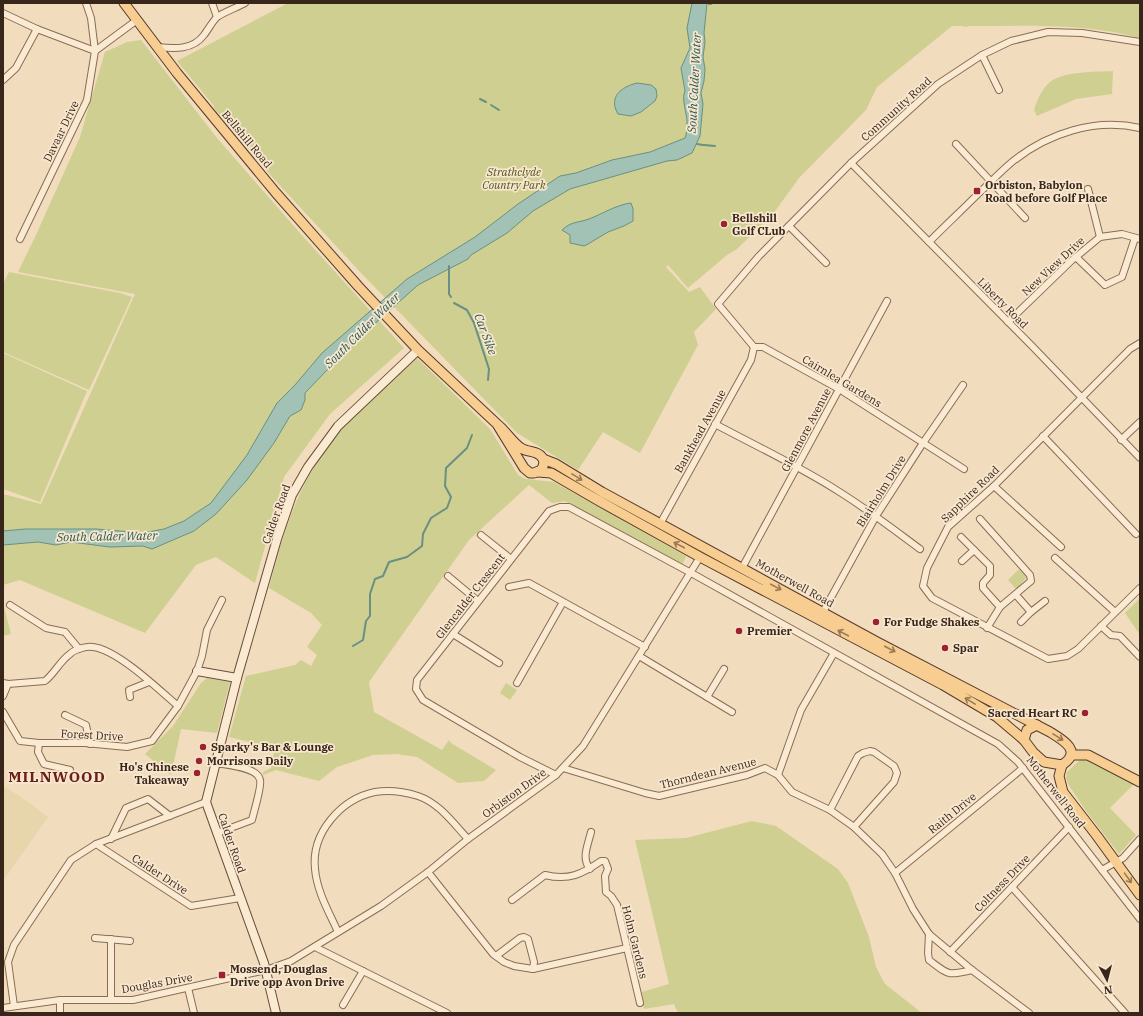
<svg xmlns="http://www.w3.org/2000/svg" width="1143" height="1016" font-family="'IBM Plex Serif',serif">
	<style>
		.farmland { fill: #e7d6ab }
		.green { fill: #cfcf91 }
		.water { fill: #a2c2b5; stroke: #699082 }
		.lines { fill: none; stroke-linecap: round; stroke-linejoin: round }
		.stream { stroke: #699082; stroke-width: 2 }
		.street-casing { stroke: #8a6c56; stroke-width: 8 }
		.secondary-casing { stroke: #6c4d39; stroke-width: 10 }
		.primary-casing { stroke: #573a2a; stroke-width: 11 }
		.street { stroke: #fbead2; stroke-width: 6 }
		.secondary { stroke: #fbead2; stroke-width: 8 }
		.primary { stroke: #f7cd92; stroke-width: 9 }
		.oneway { stroke: #987a56 }
		.poi-dot { fill: #9d2230; stroke: #f8e7ce; stroke-width: 1.5 }
		.labels { text-anchor: middle; dominant-baseline: central; stroke-width: 3.5; stroke-linejoin: round; paint-order: stroke }
		.street-label { font-size: 11px; fill: #38261b; stroke: #f8e7ce }
		.park-label { font-size: 11px; font-style: italic; fill: #4e5620; stroke: #f8e7ce }
		.poi-label { font-size: 11px; font-weight: bold; fill: #38261b; stroke: #f8e7ce; text-anchor: start }
		.water-label { font-size: 12px; font-style: italic; fill: #295951; stroke: #f8e7ce }
		.district-label { font-size: 15px; font-weight: bold; letter-spacing: 1px; fill: #682018; stroke: #f8e7ce }
	</style>
	<rect width="100%" height="100%" fill="#f1dcbe"/>
	<polygon class="farmland" points="3,786 24,799 48,817 3,881"/>
	<g class="green">
		<path d="M288,3H1140V38C1085,23 1028,26 971,26L964,27L963,26H952L877,87L866,110L799,178L773,214L737,249L727,255L688,288L668,265L666,267L689,292L700,287L716,309L694,332L698,345L640,453L603,432L578,470L517,433L361,273L273,178L214,108V106L177,61Z"/>
		<polygon points="141,40 217,138 299,232 404,348 330,414 284,477 255,583 216,557 196,565 145,633 20,580 3,585 3,494 41,504 135,294 18,272 35,237 80,137 105,52 127,42"/>
		<path d="M1113,71L1112,94L1076,99L1037,116L1034,110C1037,101 1041,90 1049,83C1061,71 1096,72 1113,71Z"/>
		<polygon points="9,272 120,293 132,297 89,390 3,352 3,284"/>
		<polygon points="3,353 87,391 40,502 3,489"/>
		<path d="M417,358L490,429L518,475L526,479L554,482L686,556L682,566L565,501L552,503L529,485L469,540L369,682L374,712L442,750L449,740L451,743L496,770L484,781L458,783L417,757L396,754L373,755L337,767L319,781L276,770L263,775V772L271,768L275,748L229,737L246,676L295,665L301,660L311,666L317,655L307,647L322,625L311,613L269,588C282,538 294,494 325,451C330,444 334,437 339,431C363,405 391,382 417,358Z"/>
		<polygon points="1019,569 1025,575 1026,578 1016,589 1008,580"/>
		<polygon points="1140,598 1140,635 1125,613"/>
		<polygon points="3,603 11,634 3,636"/>
		<polygon points="207,678 230,682 217,733 181,729 171,775 145,754 173,726 201,683"/>
		<polygon points="506,683 517,690 510,700 500,693"/>
		<polygon points="1081,759 1085,759 1134,784 1110,808 1136,835 1119,854 1086,811 1068,784 1066,778 1067,772"/>
		<polygon points="752,821 776,826 838,869 848,883 869,937 876,967 885,984 922,1013 678,1013 674,1004 644,1009 642,992 669,984 635,840 686,838"/>
	</g>
	<g class="water">
		<path d="M692,3H707L704,33L705,42L703,57L705,69L704,81L701,93L703,104L700,136L692,153L677,160L667,161L570,189L533,211L507,233L471,255L468,259L418,285L352,344L305,393V400L301,410L290,416L274,443L247,480L216,514L194,531L152,549L143,546L110,547L71,542L56,545L38,542L3,545V531L25,529H96L143,533L164,529L184,521L211,503L247,455L277,403L295,385L322,353L407,279L475,237L518,204L560,176L576,173L612,160L650,152L685,138C687,133 687,127 687,122C687,114 681,98 685,91L681,68L690,48L687,28Z"/>
		<path d="M637,83L651,85L656,89L657,96L655,101L641,112L631,116L618,114C608,97 621,87 637,83Z"/>
		<path d="M631,203L633,209V221L624,226L608,232L588,244L584,246L570,243V235L562,230C571,222 575,223 586,220C601,215 615,205 631,203Z"/>
	</g>
	<g class="lines">
		<g class="stream">
			<polyline points="709,4 711,4"/>
			<polyline points="480,99 486,102"/>
			<polyline points="491,105 499,110"/>
			<polyline points="697,144 703,145"/>
			<polyline points="704,145 715,146"/>
			<polyline points="449,266 449,294 451,297"/>
			<polyline points="454,303 467,310 474,323 489,369 488,380"/>
			<polyline points="353,646 363,640 366,621 370,616 370,594 375,579 383,576 389,562 407,557 422,546 423,534 431,518 447,508 451,497 445,486 446,468 467,448 472,435"/>
		</g>
		<defs>
			<g id="street">
				<polyline points="212,3 217,17"/>
				<polyline points="3,13 37,29 95,51 137,20"/>
				<path d="M158,47C174,49 193,50 204,35C208,30 212,22 217,17C222,13 238,7 245,3"/>
				<polyline points="982,55 999,90"/>
				<polyline points="3,80 16,68 37,29"/>
				<polyline points="956,144 1025,218"/>
				<polyline points="851,163 1032,346 1140,458"/>
				<polyline points="1088,189 1100,237"/>
				<polyline points="789,226 826,263"/>
				<polyline points="20,239 87,100 95,51 91,18 86,3"/>
				<path d="M929,242C945,226 962,210 979,193C990,183 1001,171 1012,162C1048,133 1095,118 1140,128"/>
				<polyline points="1076,257 1105,285 1122,277 1135,238"/>
				<polyline points="1008,322 1071,261 1100,237 1122,234 1140,239"/>
				<polyline points="1140,343 1130,349 994,486 948,527 927,568 923,586 932,598 1048,659 1067,656 1078,649 1140,588"/>
				<polyline points="754,347 718,304 759,256 851,163 938,84 982,55 1011,41 1048,32 1082,33 1140,42"/>
				<polyline points="754,347 763,347 839,389 964,469"/>
				<path d="M715,424C756,446 799,466 838,491C867,509 893,529 920,549"/>
				<polyline points="1043,436 1136,534"/>
				<polyline points="1121,440 1140,422"/>
				<polyline points="994,486 1061,547"/>
				<polyline points="980,519 1030,575 1031,581 1000,607 987,628"/>
				<polyline points="660,524 751,360 754,347"/>
				<polyline points="481,535 511,559"/>
				<polyline points="961,537 990,566 990,575 983,583 983,588 1000,607"/>
				<polyline points="1055,558 1115,612"/>
				<polyline points="962,561 974,550"/>
				<polyline points="742,568 887,301"/>
				<polyline points="448,576 478,601"/>
				<polyline points="509,587 529,583 645,647"/>
				<polyline points="1016,595 1031,612 1021,622"/>
				<polyline points="10,605 46,628 65,632 79,649"/>
				<polyline points="823,612 876,516 923,443 963,385"/>
				<polyline points="1031,612 1045,601"/>
				<polyline points="1101,626 1111,635 1120,636 1140,657"/>
				<polyline points="453,634 499,663"/>
				<polyline points="639,656 732,712"/>
				<path d="M3,683L8,684L45,681C55,673 60,661 70,654C75,649 87,646 93,647C118,650 159,690 178,706"/>
				<polyline points="517,683 563,602"/>
				<polyline points="3,696 8,684"/>
				<polyline points="130,697 129,690 149,682"/>
				<polyline points="707,697 724,669"/>
				<polyline points="3,712 20,741 39,743 85,743 127,747 152,741 178,706 197,671 202,656 207,630 222,600"/>
				<polyline points="65,715 86,725 90,744"/>
				<polyline points="39,743 38,752 44,764 70,770"/>
				<path d="M216,763C227,765 258,767 260,780C262,786 254,811 252,820L217,833"/>
				<polyline points="563,768 645,793 659,796 747,775 765,768 778,775 792,792 830,810 854,827 882,854 895,873 913,909 929,934 972,970 1029,1013"/>
				<polyline points="556,775 520,757 423,700 416,689 417,680 549,511 560,507 569,507 693,574 998,744 1018,762 1140,919"/>
				<polyline points="778,775 801,710 834,653"/>
				<polyline points="830,810 858,756 863,753 870,751 874,752 894,766 897,773 894,782 854,827"/>
				<polyline points="111,839 126,808 148,799 170,816"/>
				<polyline points="96,844 191,906 240,898"/>
				<path d="M590,869C581,858 588,845 591,832"/>
				<polyline points="1102,870 1123,858 1140,839"/>
				<polyline points="428,872 493,954 504,962 514,966 533,969 627,948"/>
				<polyline points="895,873 1023,768"/>
				<polyline points="1012,887 1125,1013"/>
				<path d="M512,900L545,875C569,881 582,874 601,861H605L608,869L605,876L606,892L611,896L617,905L640,1003"/>
				<path d="M338,932C329,912 317,892 315,869C311,833 341,799 375,792C388,790 405,792 418,796C439,803 453,823 468,839"/>
				<path d="M929,934L928,953L929,960C949,975 947,976 972,970"/>
				<polyline points="95,938 130,941"/>
				<polyline points="315,947 447,1013"/>
				<polyline points="950,952 1069,827"/>
				<polyline points="496,956 520,938 524,937 528,939 534,962 533,969"/>
				<polyline points="188,988 194,1013"/>
				<polyline points="60,1000 60,1013"/>
				<polyline points="111,1000 111,939"/>
				<polyline points="343,1005 363,971"/>
				<polyline points="14,1006 8,962 14,945 71,860 96,844 206,802"/>
				<polyline points="3,1008 60,1000 133,1000 266,970 291,961 381,906 428,872 468,839 556,775 583,746 700,557"/>
			</g>
			<g id="secondary">
				<polyline points="197,671 237,678"/>
				<polyline points="276,1013 264,963 206,802 237,678 277,539 292,495 308,467 338,426 418,350"/>
			</g>
			<g id="primary">
				<path d="M124,3L177,73L276,193L358,286L418,350L497,424C506,431 512,442 521,448C528,453 539,450 543,459C545,463 543,467 541,470L534,473H530L524,468L497,424"/>
				<path d="M538,472L551,473L601,502L700,557L943,685L997,717L1024,740L1033,752L1044,762L1062,765C1083,751 1063,740 1050,732L877,642L602,492L556,464L543,459"/>
				<polyline points="1024,740 1027,730 1037,725"/>
				<polyline points="1071,755 1088,755 1140,782"/>
				<polyline points="1062,765 1059,776 1063,792 1097,836 1140,895"/>
			</g>
		</defs>
		<use href="#street" class="street-casing"/>
		<use href="#secondary" class="secondary-casing"/>
		<use href="#primary" class="primary-casing"/>
		<use href="#street" class="street"/>
		<use href="#secondary" class="secondary"/>
		<use href="#primary" class="primary"/>
	</g>
	<defs><path id="oneway-shaft" d="M-6 0H5M1.5-3L5.5 0L1.5 3" fill="none" stroke-width="1.6" stroke-linecap="round" stroke-linejoin="round"/></defs>
	<g class="oneway">
		<use href="#oneway-shaft" transform="translate(577 477) rotate(32)"/>
		<use href="#oneway-shaft" transform="translate(679 545) rotate(-152)"/>
		<use href="#oneway-shaft" transform="translate(776 587) rotate(28)"/>
		<use href="#oneway-shaft" transform="translate(843 633) rotate(-152)"/>
		<use href="#oneway-shaft" transform="translate(890 649) rotate(28)"/>
		<use href="#oneway-shaft" transform="translate(970 701) rotate(-149)"/>
		<use href="#oneway-shaft" transform="translate(1058 737) rotate(32)"/>
		<use href="#oneway-shaft" transform="translate(1128 878) rotate(54)"/>
	</g>
	<g class="poi-dot">
		<rect x="973" y="187" width="8" height="8" rx="2"/>
		<circle cx="724" cy="224" r="4"/>
		<circle cx="876" cy="622" r="4"/>
		<circle cx="739" cy="631" r="4"/>
		<circle cx="945" cy="648" r="4"/>
		<circle cx="1085" cy="713" r="4"/>
		<circle cx="203" cy="747" r="4"/>
		<circle cx="199" cy="761" r="4"/>
		<circle cx="197" cy="773" r="4"/>
		<rect x="218" y="971" width="8" height="8" rx="2"/>
	</g>
	<g class="labels">
		<g class="street-label">
			<text transform="translate(896 109) rotate(-42)">Community Road</text>
			<text transform="translate(61 131) rotate(-64)">Davaar Drive</text>
			<text transform="translate(247 139) rotate(50)">Bellshill Road</text>
			<text transform="translate(1053 266) rotate(-43)">New View Drive</text>
			<text transform="translate(1003 303) rotate(45)">Liberty Road</text>
			<text transform="translate(842 381) rotate(31)">Cairnlea Gardens</text>
			<text transform="translate(806 430) rotate(-62)">Glenmore Avenue</text>
			<text transform="translate(700 431) rotate(-61)">Bankhead Avenue</text>
			<text transform="translate(881 491) rotate(-58)">Blairholm Drive</text>
			<text transform="translate(970 494) rotate(-44)">Sapphire Road</text>
			<text transform="translate(276 514) rotate(-70)">Calder Road</text>
			<text transform="translate(795 583) rotate(29)">Motherwell Road</text>
			<text transform="translate(470 596) rotate(-52)">Glencalder Crescent</text>
			<text transform="translate(92 735) rotate(3)">Forest Drive</text>
			<text transform="translate(708 773) rotate(-14)">Thorndean Avenue</text>
			<text transform="translate(1056 792) rotate(52)">Motherwell Road</text>
			<text transform="translate(514 793) rotate(-36)">Orbiston Drive</text>
			<text transform="translate(952 813) rotate(-39)">Raith Drive</text>
			<text transform="translate(232 843) rotate(71)">Calder Road</text>
			<text transform="translate(160 874) rotate(33)">Calder Drive</text>
			<text transform="translate(1002 883) rotate(-46)">Coltness Drive</text>
			<text transform="translate(635 942) rotate(76)">Holm Gardens</text>
			<text transform="translate(157 983) rotate(-10)">Douglas Drive</text>
		</g>
		<g class="park-label">
			<text x="514" y="172">Strathclyde<tspan x="514" dy="13">Country Park</tspan></text>
		</g>
		<g class="poi-label">
			<text x="985" y="185">Orbiston, Babylon<tspan x="985" dy="13">Road before Golf Place</tspan></text>
			<text x="732" y="218">Bellshill<tspan x="732" dy="13">Golf CLub</tspan></text>
			<text x="884" y="622">For Fudge Shakes</text>
			<text x="747" y="631">Premier</text>
			<text x="953" y="648">Spar</text>
			<text x="1077" y="713" text-anchor="end">Sacred Heart RC</text>
			<text x="211" y="747">Sparky's Bar &amp; Lounge</text>
			<text x="207" y="761">Morrisons Daily</text>
			<text x="189" y="767" text-anchor="end">Ho's Chinese<tspan x="189" dy="13">Takeaway</tspan></text>
			<text x="230" y="969">Mossend, Douglas<tspan x="230" dy="13">Drive opp Avon Drive</tspan></text>
		</g>
		<g class="water-label">
			<text transform="translate(694 83) rotate(-87)">South Calder Water</text>
			<text transform="translate(362 330) rotate(-45)">South Calder Water</text>
			<text transform="translate(486 334) rotate(69)">Car Sike</text>
			<text transform="translate(107 536) rotate(-1)">South Calder Water</text>
		</g>
		<g class="district-label">
			<text x="57" y="776">MILNWOOD</text>
		</g>
	</g>
	<rect width="1143" height="1016" fill="none" stroke="#38261b" stroke-width="8"/>
	<g transform="translate(1107 980) rotate(173)" stroke="#f8e7ce" stroke-width="3" paint-order="stroke">
	<path d="M0-3L7 15L0 10L-7 15Z" fill="#38261b"/>
	<text y="-6" font-size="11" font-weight="bold" text-anchor="middle" fill="#38261b">N</text>
	</g>
</svg>
